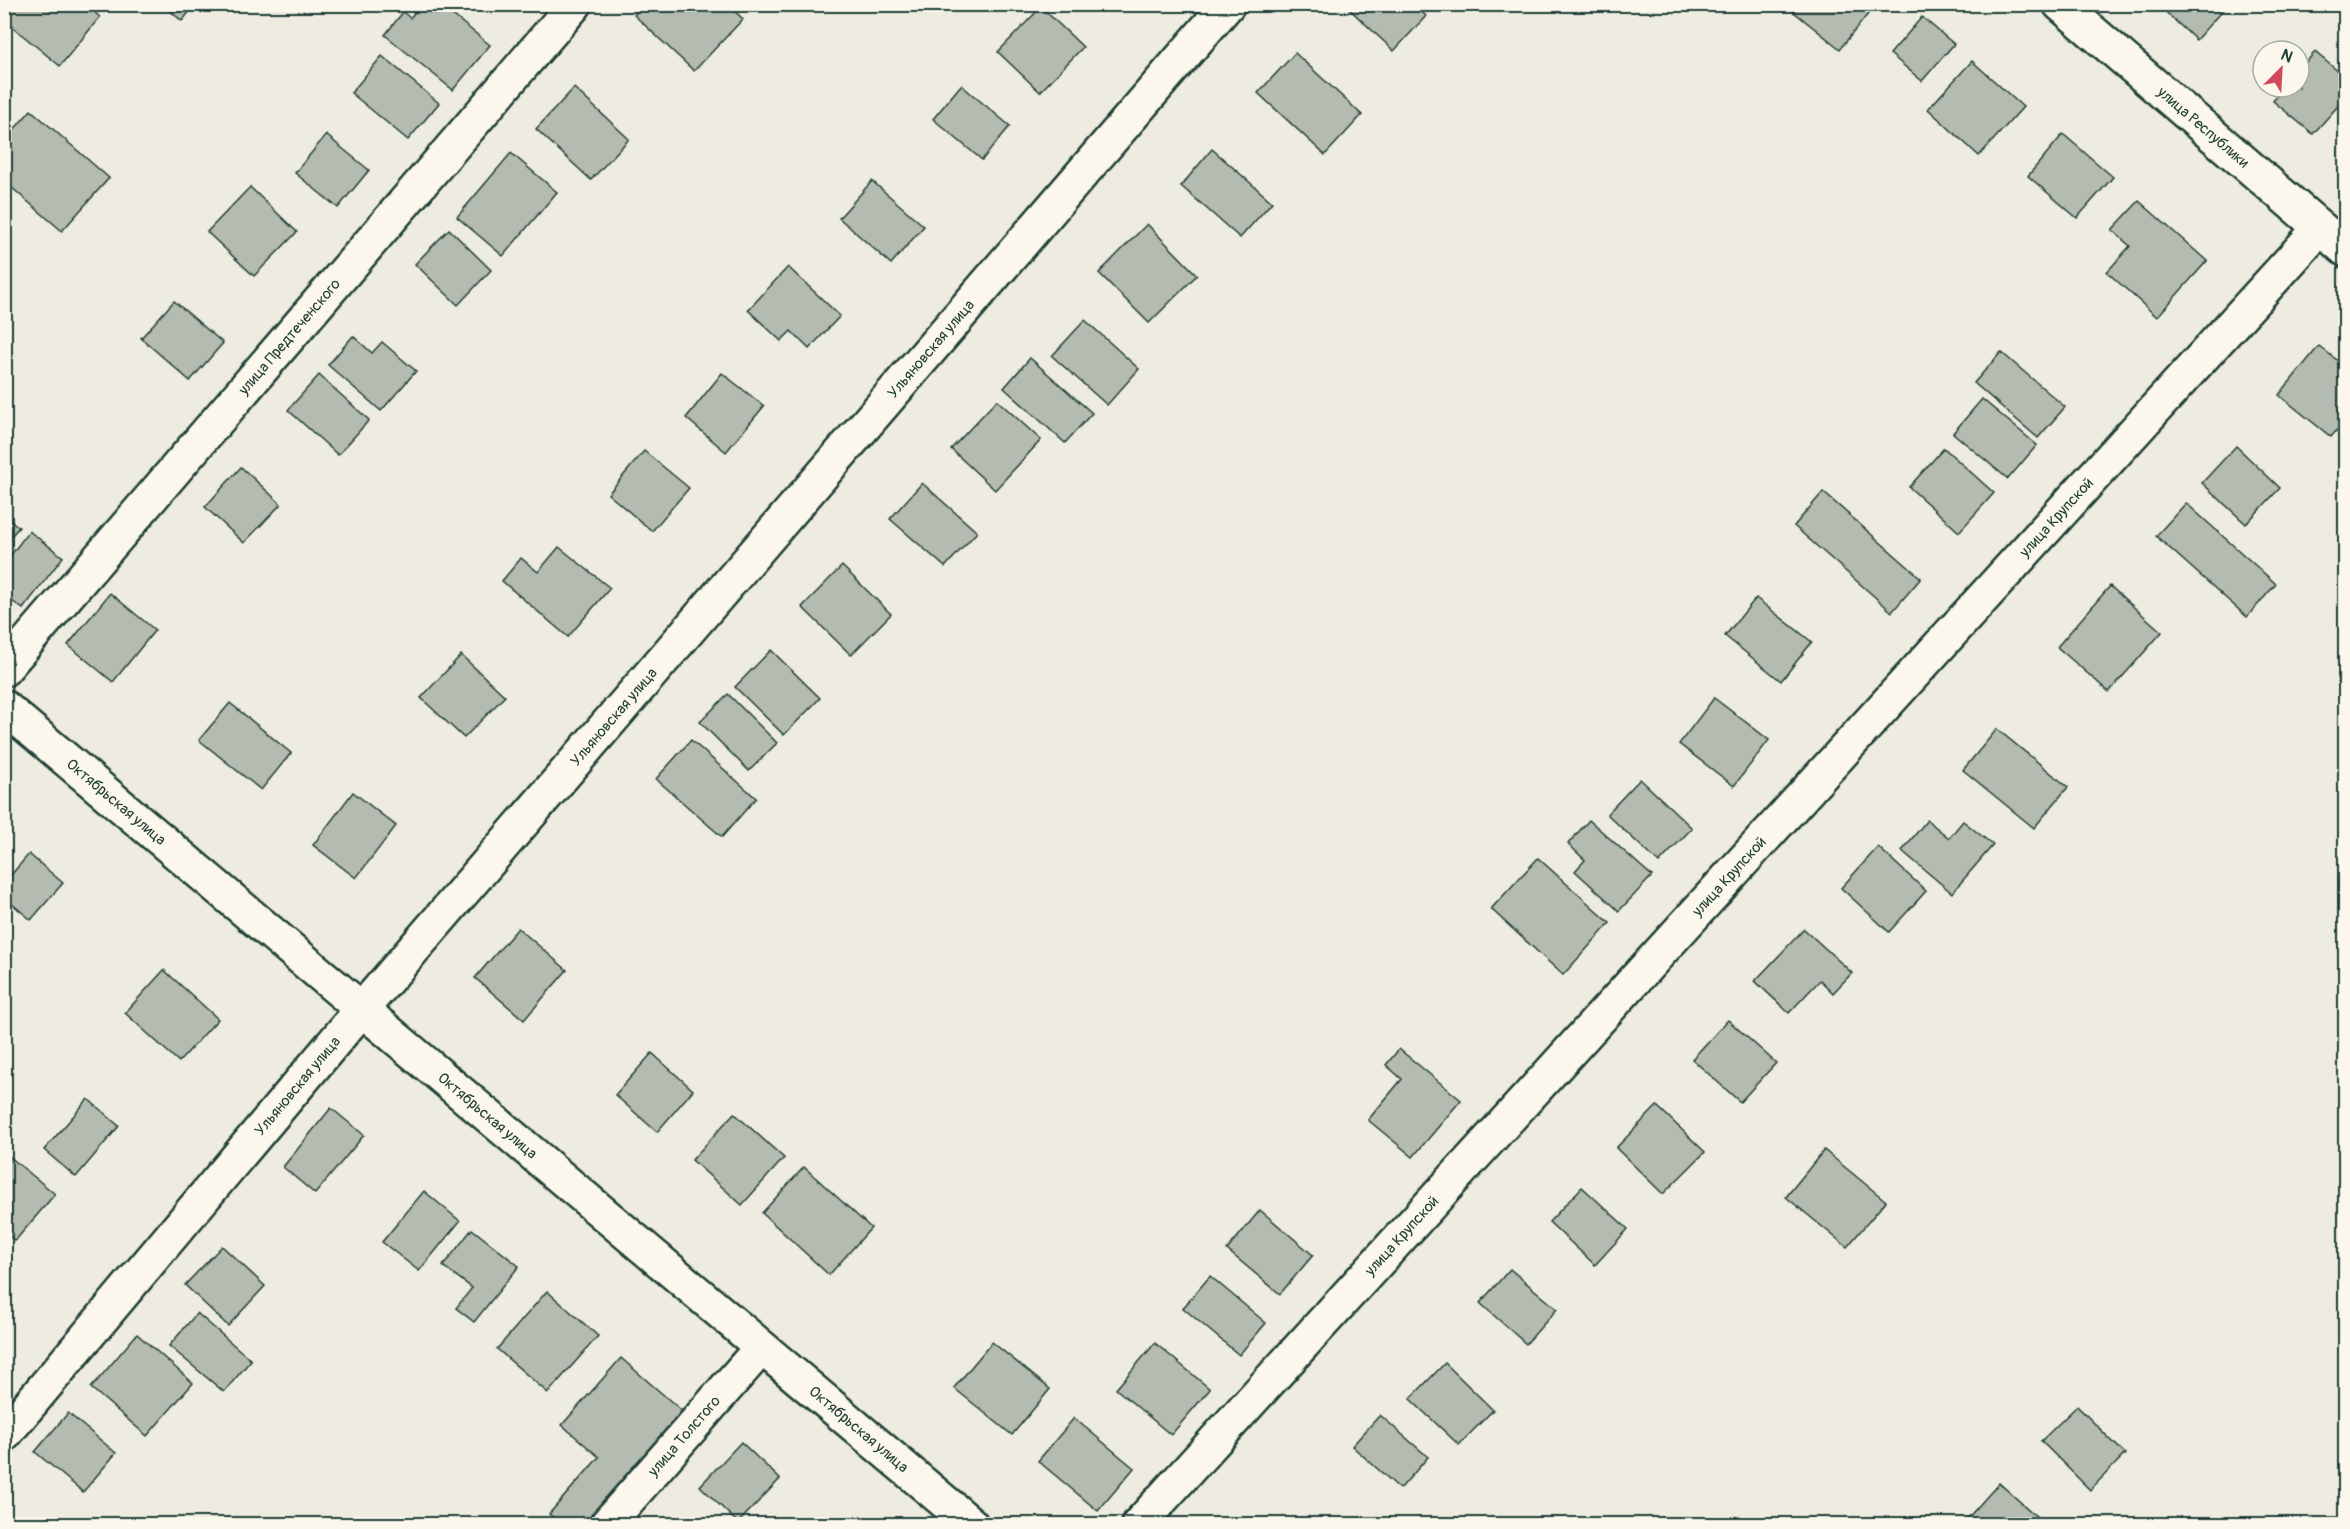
<svg xmlns="http://www.w3.org/2000/svg" width="2350" height="1529" font-family="Pangolin,sans-serif">
	<style>
		.building { fill: #b4bbb0; stroke: #1f3d34; stroke-width: 1.5 }
		.lines { fill: none; stroke-linecap: round; stroke-linejoin: round }
		.minor-casing { stroke: #1f3d34; stroke-width: 38 }
		.minor { stroke: #fbf7ec; stroke-width: 33 }
		.labels { text-anchor: middle; dominant-baseline: central; stroke-width: 4.5; stroke-linejoin: round; paint-order: stroke }
		.street-label { font-size: 15px; fill: #1f3d34; stroke: #fbf7ec }
	</style>
	<rect width="100%" height="100%" fill="#eeece1"/>
	<filter id="ink" filterUnits="userSpaceOnUse"><feTurbulence type="fractalNoise" baseFrequency=".0167" numOctaves="2"/><feDisplacementMap in="SourceGraphic" scale="12" xChannelSelector="R" yChannelSelector="G"/><feConvolveMatrix kernelMatrix="1 2 1 2 8 2 1 2 1" color-interpolation-filters="sRGB"/></filter>
	<g filter="url(#ink)">
		<g class="building">
			<polygon points="4,4 85,4 100,17 60,66 4,20"/>
			<polygon points="162,4 196,4 182,21"/>
			<polygon points="421,4 439,4 490,45 453,90 385,35 403,12 410,18"/>
			<polygon points="643,4 727,4 743,19 694,71 634,15"/>
			<polygon points="1344,4 1414,4 1426,16 1394,51"/>
			<polygon points="1784,4 1876,4 1840,49"/>
			<polygon points="2157,4 2228,4 2196,40"/>
			<polygon points="1041,7 1083,47 1040,92 998,52"/>
			<polygon points="1922,17 1954,44 1922,81 1890,54"/>
			<polygon points="2315,52 2346,78 2346,97 2313,134 2273,101 2285,87 2299,87 2299,70"/>
			<polygon points="1295,53 1362,115 1325,155 1258,93"/>
			<polygon points="382,56 439,103 408,140 351,93"/>
			<polygon points="1972,61 2023,107 1979,156 1928,109"/>
			<polygon points="961,85 1010,126 982,160 933,119"/>
			<polygon points="574,88 629,139 591,180 536,129"/>
			<polygon points="31,110 109,178 62,231 4,181 4,141"/>
			<polygon points="2063,134 2113,177 2077,218 2028,176"/>
			<polygon points="326,135 369,170 338,208 295,173"/>
			<polygon points="1212,149 1272,202 1240,238 1181,186"/>
			<polygon points="511,153 557,192 503,256 457,217"/>
			<polygon points="872,181 924,226 891,264 839,218"/>
			<polygon points="250,187 297,232 254,276 207,232"/>
			<polygon points="2139,201 2207,261 2157,317 2107,272 2130,246 2112,230"/>
			<polygon points="1147,224 1197,275 1149,323 1099,273"/>
			<polygon points="449,229 491,270 458,305 415,264"/>
			<polygon points="788,267 840,316 809,349 791,331 781,341 748,310"/>
			<polygon points="174,301 223,343 190,381 141,338"/>
			<polygon points="1085,320 1139,369 1107,405 1052,356"/>
			<polygon points="353,336 372,353 382,342 416,371 381,411 328,365"/>
			<polygon points="2319,346 2346,367 2346,419 2331,437 2279,395"/>
			<polygon points="2001,352 2065,407 2038,438 1974,383"/>
			<polygon points="1030,358 1092,413 1065,443 1004,388"/>
			<polygon points="722,373 764,406 726,452 686,418"/>
			<polygon points="319,375 369,420 338,455 288,410"/>
			<polygon points="1982,399 2037,445 2008,479 1953,433"/>
			<polygon points="997,400 1041,440 995,490 951,449"/>
			<polygon points="2236,446 2280,488 2246,524 2202,483"/>
			<polygon points="1944,448 1994,493 1959,532 1909,487"/>
			<polygon points="644,451 689,488 652,531 608,494"/>
			<polygon points="241,467 281,504 244,543 205,507"/>
			<polygon points="922,483 977,532 945,567 890,519"/>
			<polygon points="1823,492 1921,578 1892,612 1794,526"/>
			<polygon points="2186,503 2276,584 2247,617 2156,536"/>
			<polygon points="4,515 19,527 4,544"/>
			<polygon points="29,531 63,557 23,609 4,595 4,564"/>
			<polygon points="559,547 610,588 568,637 502,581 521,558 538,572"/>
			<polygon points="842,566 891,614 851,655 802,607"/>
			<polygon points="2110,586 2162,632 2109,692 2057,647"/>
			<polygon points="110,593 155,630 113,682 68,645"/>
			<polygon points="1756,598 1812,642 1781,681 1725,636"/>
			<polygon points="771,650 820,698 784,735 735,687"/>
			<polygon points="461,655 505,696 464,738 421,698"/>
			<polygon points="728,694 777,743 749,771 700,722"/>
			<polygon points="1714,698 1769,740 1734,786 1679,744"/>
			<polygon points="230,703 291,753 261,790 199,740"/>
			<polygon points="1997,729 2068,787 2034,828 1963,770"/>
			<polygon points="691,740 756,798 722,837 656,779"/>
			<polygon points="1640,779 1692,828 1659,863 1607,814"/>
			<polygon points="353,792 396,826 356,878 313,845"/>
			<polygon points="1589,820 1652,876 1619,911 1575,871 1585,860 1568,844"/>
			<polygon points="1927,820 1949,838 1963,821 1993,845 1952,893 1902,851"/>
			<polygon points="1878,847 1926,891 1889,932 1841,888"/>
			<polygon points="29,854 63,883 31,920 4,897 4,883"/>
			<polygon points="1538,858 1610,923 1563,975 1491,909"/>
			<polygon points="518,928 567,970 524,1020 475,978"/>
			<polygon points="1804,929 1852,973 1833,993 1820,980 1789,1013 1755,981"/>
			<polygon points="164,970 218,1019 179,1062 125,1013"/>
			<polygon points="1728,1020 1776,1063 1740,1102 1692,1059"/>
			<polygon points="1399,1049 1461,1100 1413,1157 1368,1120 1402,1079 1386,1065"/>
			<polygon points="652,1053 693,1090 657,1132 615,1095"/>
			<polygon points="88,1099 119,1126 76,1177 44,1150"/>
			<polygon points="1657,1106 1705,1152 1663,1194 1616,1148"/>
			<polygon points="331,1108 364,1135 315,1194 283,1167"/>
			<polygon points="734,1113 784,1158 742,1205 692,1160"/>
			<polygon points="1824,1150 1886,1201 1847,1247 1786,1197"/>
			<polygon points="4,1152 55,1194 15,1241 4,1232"/>
			<polygon points="804,1167 871,1228 829,1275 762,1213"/>
			<polygon points="1582,1187 1628,1229 1595,1265 1549,1222"/>
			<polygon points="424,1191 460,1221 419,1271 382,1242"/>
			<polygon points="1260,1210 1313,1255 1280,1294 1227,1250"/>
			<polygon points="472,1229 519,1266 474,1322 456,1308 472,1288 443,1266"/>
			<polygon points="222,1246 265,1286 228,1326 185,1285"/>
			<polygon points="1510,1269 1557,1309 1526,1344 1480,1303"/>
			<polygon points="1210,1276 1266,1323 1239,1355 1183,1308"/>
			<polygon points="547,1291 598,1336 548,1393 497,1349"/>
			<polygon points="197,1313 251,1360 224,1392 169,1346"/>
			<polygon points="137,1334 193,1383 147,1436 91,1388"/>
			<polygon points="992,1342 1050,1389 1012,1435 954,1388"/>
			<polygon points="1155,1343 1210,1389 1171,1435 1116,1389"/>
			<polygon points="621,1358 689,1417 595,1524 561,1524 549,1514 599,1457 562,1425"/>
			<polygon points="1445,1363 1493,1410 1459,1445 1410,1399"/>
			<polygon points="2077,1406 2125,1454 2090,1490 2041,1441"/>
			<polygon points="68,1413 116,1453 83,1492 35,1452"/>
			<polygon points="1380,1415 1428,1457 1400,1489 1352,1446"/>
			<polygon points="1074,1418 1134,1468 1098,1511 1038,1461"/>
			<polygon points="741,1442 780,1479 738,1523 700,1486"/>
			<polygon points="1999,1483 2045,1524 1973,1524 1967,1519"/>
		</g>
		<g class="lines">
			<defs>
				<g id="minor">
					<path id="s1" d="M2060,4L2346,250"/>
					<path id="s2" d="M4,669L575,4"/>
					<path id="s3" d="M4,707L971,1524"/>
					<path id="s4" d="M4,1435L362,1009L1228,4"/>
					<path id="s5" d="M607,1524L761,1348"/>
					<path id="s6" d="M1139,1524L2320,228"/>
				</g>
			</defs>
			<use href="#minor" class="minor-casing"/>
			<use href="#minor" class="minor"/>
		</g>
	</g>
	<g class="labels">
		<g class="street-label">
			<text stroke="none"><textPath href="#s1" startOffset="189">улица Республики</textPath></text>
			<text stroke="none"><textPath href="#s2" startOffset="438">улица Предтеченского</textPath></text>
			<text stroke="none"><textPath href="#s4" startOffset="1428">Ульяновская улица</textPath></text>
			<text stroke="none"><textPath href="#s6" startOffset="1362">улица Крупской</textPath></text>
			<text stroke="none"><textPath href="#s4" startOffset="942">Ульяновская улица</textPath></text>
			<text stroke="none"><textPath href="#s3" startOffset="147">Октябрьская улица</textPath></text>
			<text stroke="none"><textPath href="#s6" startOffset="876">улица Крупской</textPath></text>
			<text stroke="none"><textPath href="#s4" startOffset="456">Ульяновская улица</textPath></text>
			<text stroke="none"><textPath href="#s3" startOffset="633">Октябрьская улица</textPath></text>
			<text stroke="none"><textPath href="#s6" startOffset="390">улица Крупской</textPath></text>
			<text stroke="none"><textPath href="#s3" startOffset="1119">Октябрьская улица</textPath></text>
			<text stroke="none"><textPath href="#s5" startOffset="117">улица Толстого</textPath></text>
		</g>
	</g>
	<rect width="2350" height="1529" fill="none" stroke="#fbf7ec" stroke-width="24"/>
	<rect x="12" y="12" width="2326" height="1505" fill="none" stroke="#1f3d34" stroke-width="2" filter="url(#ink)"/>
	<g transform="translate(2281 69) rotate(24)"><circle r="28" fill="#fbf7ec" stroke="#a3ada2" stroke-width="1.5"/>
	<path d="M0-4.5L10 22L0 15L-10 22Z" fill="#d1495b"/>
	<text y="-9" font-size="16" font-weight="bold" text-anchor="middle" fill="#1f3d34">N</text>
	</g>
</svg>
